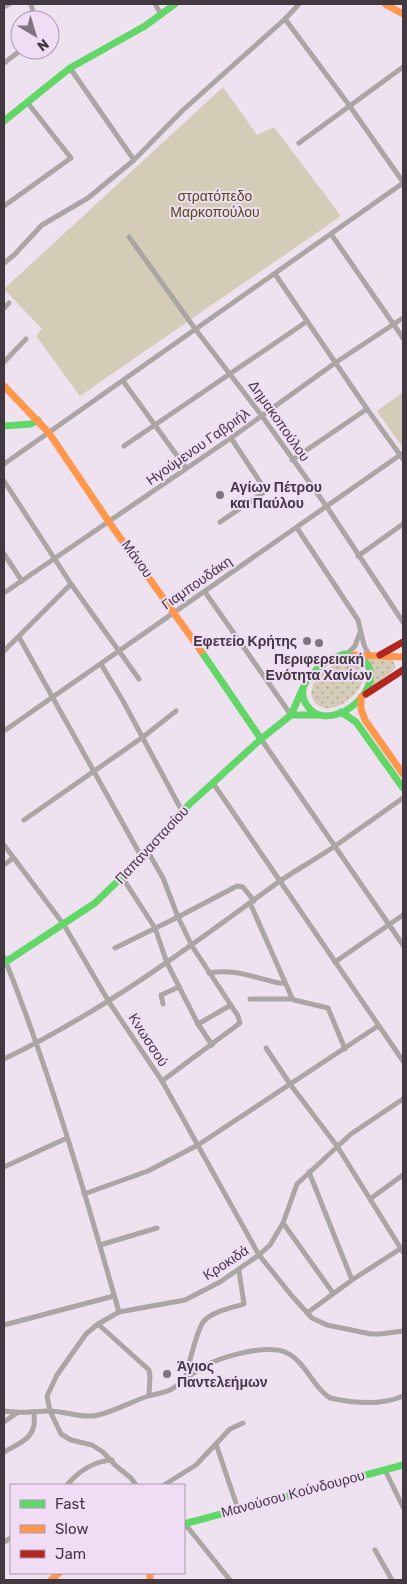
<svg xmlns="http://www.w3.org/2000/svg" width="407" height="1584" font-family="Rubik,sans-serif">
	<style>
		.grass { fill: url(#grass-dots) }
		.park { fill: #d5ccb8 }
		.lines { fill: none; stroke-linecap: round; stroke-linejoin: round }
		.street { stroke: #aba6a3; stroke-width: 5 }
		.fast { stroke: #63d668; stroke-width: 7 }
		.slow { stroke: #ff974d; stroke-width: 7 }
		.jam { stroke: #b3261e; stroke-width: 7 }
		.poi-dot { fill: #7e747f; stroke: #f1dcf6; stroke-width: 2 }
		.labels { text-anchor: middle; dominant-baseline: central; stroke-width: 4; stroke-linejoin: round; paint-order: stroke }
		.park-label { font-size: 14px; fill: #534b13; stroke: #f1dcf6 }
		.street-label { font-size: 14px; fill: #413842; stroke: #f1dcf6 }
		.poi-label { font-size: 14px; font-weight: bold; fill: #413842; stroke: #f1dcf6; text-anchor: start }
	</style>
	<defs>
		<pattern id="grass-dots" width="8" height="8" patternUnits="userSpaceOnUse" patternTransform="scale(1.25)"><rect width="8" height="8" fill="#d5ccb8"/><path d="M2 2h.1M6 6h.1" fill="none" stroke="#aea797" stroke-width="1.8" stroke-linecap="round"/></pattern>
	</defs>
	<rect width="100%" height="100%" fill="#eee2f0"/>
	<g class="grass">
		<polygon points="366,659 391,660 394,662 396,667 389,674 373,686 373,668"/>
		<path d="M345,661L352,662L361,669C365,679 362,686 355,694C315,734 286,679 345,661Z"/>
	</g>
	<g class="park">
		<polygon points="223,87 257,135 274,127 341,216 80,396 36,336 42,329 4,289"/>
		<polygon points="403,392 403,448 377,411"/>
	</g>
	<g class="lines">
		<g class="street">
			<polyline points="31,4 35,20"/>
			<polyline points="155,4 161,14"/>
			<polyline points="4,7 9,4"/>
			<polyline points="285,19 349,105 403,182"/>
			<polyline points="4,63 21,50"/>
			<polyline points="70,68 134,160"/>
			<polyline points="299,143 403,67"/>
			<polyline points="4,206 71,158 27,102"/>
			<polyline points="331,234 403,338"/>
			<polyline points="129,237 196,330 262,416 327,507 403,622"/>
			<polyline points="4,263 14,255 42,225 88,198 134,160 182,111 285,19 299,4"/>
			<polyline points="275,274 367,409 403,459"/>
			<polyline points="4,308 9,303"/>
			<polyline points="4,362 26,339"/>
			<polyline points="123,381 186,468"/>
			<polyline points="124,446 306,322"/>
			<polyline points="292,460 367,409"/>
			<polyline points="4,464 403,183"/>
			<polyline points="4,481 71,584 139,679"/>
			<polyline points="220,522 266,491 231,438"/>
			<polyline points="297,528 358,620 364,645 369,655"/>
			<polyline points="4,554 22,581"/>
			<polyline points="358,556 403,524"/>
			<polyline points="205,592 291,715"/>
			<polyline points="4,593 231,438 335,363 403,318"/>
			<polyline points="19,637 141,856"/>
			<polyline points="4,651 71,584"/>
			<polyline points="347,654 355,646 360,632"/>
			<polyline points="101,664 123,701 182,811"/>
			<polyline points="4,731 403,453"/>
			<polyline points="261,739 403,945"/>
			<polyline points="213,783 403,1061"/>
			<polyline points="24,820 143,737 176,711"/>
			<polyline points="4,845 64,925 109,1002 162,1081 259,1255 292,1296 312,1318 327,1325 371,1334 380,1334 403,1331"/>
			<polyline points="147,850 163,878 178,917 192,946 238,1016 240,1023 162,1081"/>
			<polyline points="4,865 13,858"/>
			<polyline points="122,877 155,928 167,963 198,1024 212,1045"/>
			<polyline points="250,903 292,998 294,1000 328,1008 345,1049"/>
			<polyline points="115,948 178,917 237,886 243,887 254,901"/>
			<path d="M4,957C50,1072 85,1193 119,1312"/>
			<polyline points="335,962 403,915"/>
			<path d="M209,973C234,968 255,978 279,983H285"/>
			<polyline points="250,999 293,999"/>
			<polyline points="163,1004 161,995 179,987"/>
			<polyline points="198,1024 231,1005"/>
			<polyline points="266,1048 290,1084 337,1146 403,1252"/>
			<path d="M4,1059C102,1012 190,947 277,883C296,870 316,859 335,846C358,830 380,814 403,798"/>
			<polyline points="4,1167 67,1138"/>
			<polyline points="309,1172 352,1280"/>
			<polyline points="84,1194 148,1171 198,1145 378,1026"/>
			<polyline points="370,1199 403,1175"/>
			<polyline points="283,1223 333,1293"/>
			<polyline points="100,1245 157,1228"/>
			<polyline points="307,1313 352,1280 403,1247"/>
			<polyline points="98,1324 149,1370 150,1376 149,1396"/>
			<polyline points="4,1325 114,1296"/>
			<path d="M185,1379C189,1366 196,1330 204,1321C213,1311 232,1308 244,1304L239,1271"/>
			<path d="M4,1411C20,1414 33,1411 49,1411C65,1411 82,1419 98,1415C115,1411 131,1402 148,1396C156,1394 163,1393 170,1390C181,1384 190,1375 201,1368C219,1357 265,1344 285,1352C306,1361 312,1387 330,1398C353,1403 381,1406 403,1396"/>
			<polyline points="4,1422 17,1413"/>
			<polyline points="216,1444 238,1509"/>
			<path d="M4,1452C23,1441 37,1438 34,1413"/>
			<polyline points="385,1470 403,1507"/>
			<path d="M67,1485C78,1472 94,1461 112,1460"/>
			<polyline points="136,1485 131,1478 115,1465 103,1452 92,1445 71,1440 61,1434 50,1411 47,1396 57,1375 86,1334 98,1324 119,1312 185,1300 220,1282 259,1255 270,1245 283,1223 297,1184 351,1134 403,1099"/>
			<polyline points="164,1485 196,1465 230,1429 243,1423"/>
			<polyline points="185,1524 230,1580"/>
			<polyline points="4,1542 11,1538"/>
			<polyline points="375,1550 392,1580"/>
		</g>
		<g class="fast">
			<polyline points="4,121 70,68 145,26 175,4"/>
			<polyline points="4,426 31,424 38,420"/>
			<polyline points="201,651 261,739"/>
			<path d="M344,654C396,659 362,716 326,716C320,716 313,713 309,708C288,684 324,661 344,654Z"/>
			<polyline points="341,712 356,722 403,788"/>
			<polyline points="291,715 318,715"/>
			<polyline points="4,963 95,903 122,877 182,811 261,739 291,715 303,688"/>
			<polyline points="184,1524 403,1465"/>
		</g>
		<g class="slow">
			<polyline points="385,4 403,14"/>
			<polyline points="4,386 49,433 109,522 201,651"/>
			<polyline points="355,655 403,657"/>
			<polyline points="361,697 361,709 365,720 403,774"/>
			<polyline points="150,1573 150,1580"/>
			<polyline points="51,1580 59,1573"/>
		</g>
		<g class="jam">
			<polyline points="380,655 403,642"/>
			<polyline points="366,694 403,670"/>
		</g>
	</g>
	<g class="poi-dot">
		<circle cx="220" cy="495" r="5"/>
		<circle cx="307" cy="641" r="5"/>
		<circle cx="319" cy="643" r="5"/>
		<circle cx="167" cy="1374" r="5"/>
	</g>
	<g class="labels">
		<g class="park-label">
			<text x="215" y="196">στρατόπεδο<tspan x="215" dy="16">Μαρκοπούλου</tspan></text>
		</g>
		<g class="street-label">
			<text transform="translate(279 421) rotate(55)">Δημακοπούλου</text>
			<text transform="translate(198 447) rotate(-35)">Ηγούμενου Γαβριήλ</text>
			<text transform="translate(137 559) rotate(54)">Μάνου</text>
			<text transform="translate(197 583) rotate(-35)">Γιαμπουδάκη</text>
			<text transform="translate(152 845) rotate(-47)">Παπαναστασίου</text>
			<text transform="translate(148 1040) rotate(57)">Κνωσσού</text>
			<text transform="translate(226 1263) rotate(-33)">Κροκιδά</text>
			<text transform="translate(293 1494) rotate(-15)">Μανούσου Κούνδουρου</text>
		</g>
		<g class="poi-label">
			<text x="230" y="487">Αγίων Πέτρου<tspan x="230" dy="16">και Παύλου</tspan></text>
			<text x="297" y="641" text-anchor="end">Εφετείο Κρήτης</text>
			<text x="319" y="659" text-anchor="middle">Περιφερειακή<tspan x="319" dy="16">Ενότητα Χανίων</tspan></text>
			<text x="177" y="1366">Άγιος<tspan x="177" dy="16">Παντελεήμων</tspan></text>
		</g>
	</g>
	<rect width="407" height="1584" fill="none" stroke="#413842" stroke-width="10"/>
	<rect x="10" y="1484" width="175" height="90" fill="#f1dcf6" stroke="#ab9aae"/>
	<rect x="20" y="1500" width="25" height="8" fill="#63d668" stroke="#ab9aae"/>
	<text x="55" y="1509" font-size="15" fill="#413842">Fast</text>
	<rect x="20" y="1525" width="25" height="8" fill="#ff974d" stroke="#ab9aae"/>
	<text x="55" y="1534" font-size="15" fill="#413842">Slow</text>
	<rect x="20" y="1550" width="25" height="8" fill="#b3261e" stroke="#ab9aae"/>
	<text x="55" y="1559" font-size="15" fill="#413842">Jam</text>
	<g transform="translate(35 35) rotate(142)"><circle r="24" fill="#f1dcf6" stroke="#ab9aae"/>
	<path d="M0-4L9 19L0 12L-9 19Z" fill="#7e747f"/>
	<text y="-8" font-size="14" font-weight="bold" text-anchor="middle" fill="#413842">N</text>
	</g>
</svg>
